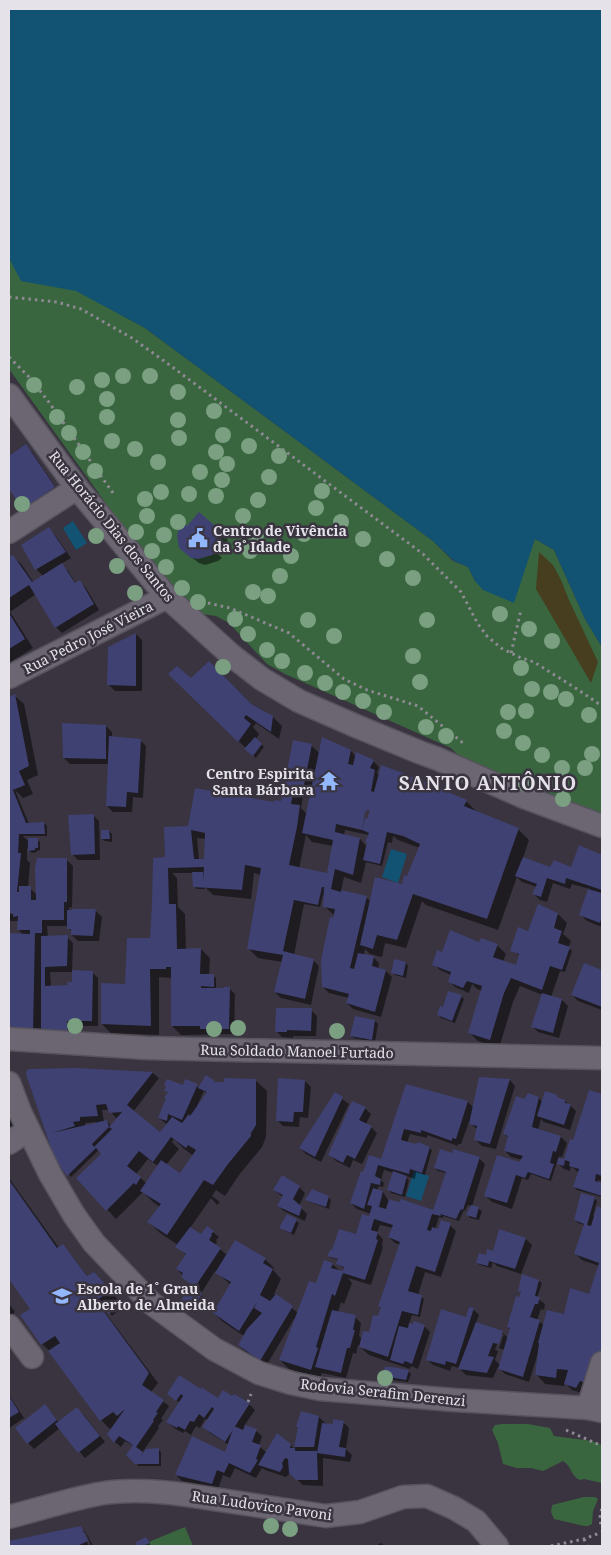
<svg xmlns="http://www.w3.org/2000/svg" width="611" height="1555" font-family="'Noto Serif',serif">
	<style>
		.green { fill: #39663f }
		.sand { fill: #463e1e }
		.water { fill: #125373 }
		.shadow { fill: #0007; fill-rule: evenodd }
		.building { fill: #3f4172; fill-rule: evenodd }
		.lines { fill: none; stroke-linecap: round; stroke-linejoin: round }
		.minor-casing { stroke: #57535d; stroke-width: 25 }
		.path { stroke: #8e8a93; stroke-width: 3; stroke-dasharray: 2.5 4; stroke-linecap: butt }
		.minor { stroke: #6b6672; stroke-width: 22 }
		.tree { fill: #7a9f81 }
		.labels { text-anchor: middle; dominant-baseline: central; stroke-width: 5; stroke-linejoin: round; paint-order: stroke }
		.street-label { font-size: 14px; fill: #e5e2e9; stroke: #39343f }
		.poi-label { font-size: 14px; font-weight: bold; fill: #e5e2e9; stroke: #39343f; text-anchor: start }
		.district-label { font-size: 19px; font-weight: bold; letter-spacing: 1px; fill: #e5e2e9; stroke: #39343f }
	</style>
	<rect width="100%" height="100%" fill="#39343f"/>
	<g class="green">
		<polygon points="9,258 22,281 76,290 145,328 433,541 453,561 468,567 475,581 535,539 554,550 585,619 602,647 602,819 468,765 451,748 285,674 267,664 229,623 216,616 195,613 167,588 9,369"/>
		<path d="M502,1424H528L550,1428L554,1436L592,1441L602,1445V1483L584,1479L580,1480C571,1477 572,1466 563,1461L543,1471L531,1468H517L503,1464L498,1443L492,1430L495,1425Z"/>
		<polygon points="584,1497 595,1497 598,1499 593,1511 592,1524 588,1526 584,1526 554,1519 551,1512 552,1505"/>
		<polygon points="185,1527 193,1546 139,1546"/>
	</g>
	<polygon class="sand" points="539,552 553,565 561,580 569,600 598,662 591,683 536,589"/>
	<g class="water">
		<polygon points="9,9 602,9 602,647 585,619 554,550 535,539 514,603 483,590 475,581 468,567 454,561 433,541 145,328 76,291 21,281 9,258"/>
		<polygon points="73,521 87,543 76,550 63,528"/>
		<polygon points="391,849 407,854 398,883 382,877"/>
		<polygon points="414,1171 429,1176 421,1201 406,1196"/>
	</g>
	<g class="shadow">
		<polygon points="26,446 32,452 60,494 30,514 9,487 9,458"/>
		<polygon points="199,514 228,540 217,553 222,558 218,561 205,565 199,563 187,554 187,528"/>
		<polygon points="49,529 55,535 71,558 61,564 68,571 76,584 80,582 86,588 99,610 62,633 56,627 36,594 10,612 33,648 9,663 9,559 13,556 22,565 34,583 44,577 36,569 23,546"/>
		<polygon points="136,634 142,640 142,691 115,691 109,685 109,648"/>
		<polygon points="170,674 191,680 251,706 273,717 282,726 279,739 256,723 253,727 259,734 256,739 264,747 256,758"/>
		<polygon points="15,696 24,704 38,775 27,780 33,794 23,798 15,790 29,824 44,823 47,826 47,836 23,836 29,842 37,839 40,842 40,850 37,851 37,852 32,853 27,848 27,860 30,863 28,888 30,888 37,895 67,860 73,866 72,907 69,908 69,912 96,911 102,917 99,941 78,941 72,935 72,932 69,928 69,926 47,926 48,937 67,937 73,943 72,972 50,972 51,987 69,986 92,972 98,978 98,1026 72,1026 72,1039 19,1041 11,987 9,985 9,935 23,935 18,929 19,921 9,921 9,914 22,915 22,913 9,912 9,828 10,825 12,825 9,816 9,784 14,789 9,776 9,699"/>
		<polygon points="106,726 112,732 112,738 140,740 146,746 143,798 133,797 132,812 113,812 107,806 109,764 70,764 64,758"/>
		<path d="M311,745L320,754L351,751L356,757L373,761L379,767L377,773L379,775L466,801L477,812L518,829L529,840L523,858L551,869L571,868L580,846L602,856V927L587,921L581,915L590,889L572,884L570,889L553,883L547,902L540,900L534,894L537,887L522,882L517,877L498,930L426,905L422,901L406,948L385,943L382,957L370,954L365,949L364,955L373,957L379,963L378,969L386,971L392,977L381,1017L353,1009L347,1003L349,998L329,993L323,987L335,916L324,906L325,896L323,895L320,907L304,904L294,955L313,960L319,966L311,1005L281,998L275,992L282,962L258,958L249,949L261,875L254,873L251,899L213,895L205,887V889H197L194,886V873H172L177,878L178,907L185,914L186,950L201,949L210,958L209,975H213L216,978V990L229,988L235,994L234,1034L181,1035L172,1026V978L159,977V1035L111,1033L102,1024L127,985L151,940L166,858L187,827L282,803ZM303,797L311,798L307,814L301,808ZM366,809L372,810L362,830L364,811ZM345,830L369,835L367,847L360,839L344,836ZM306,835L312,842L333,846L328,875L299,869ZM393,836L398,840L420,848L404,886L371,902L366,897L341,891L344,877L361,883L366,862L382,866L388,842L392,843ZM197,838L206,839L205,862L199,860Z"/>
		<polygon points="93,815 99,821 100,860 78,860 72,854"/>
		<polygon points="109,831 112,834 112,842 105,841 102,839"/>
		<polygon points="558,914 567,923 563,934 571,941 568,948 572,951 565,972 560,971 551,997 562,1000 568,1006 559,1038 538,1032 532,1026 543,995 520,986 513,1002 499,1048 478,1041 469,1032 482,991 477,989 472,984 469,993 455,987 449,981 451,975 440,970 434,964 443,953 478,943 497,945 506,954 503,962 516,966 520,956 512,950 529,932"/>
		<polygon points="406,963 408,966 406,978 395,975 393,972"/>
		<polygon points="585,965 602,971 602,1010 578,1001 572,995"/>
		<polygon points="461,996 464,999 455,1023 441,1018 438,1015 444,1008"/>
		<polygon points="311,1010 317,1016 316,1036 293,1036 293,1038 282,1037 276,1031"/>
		<polygon points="375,1021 378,1024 375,1042 354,1038 352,1036"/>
		<path d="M75,1069L153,1073L159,1078L133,1112L161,1133L168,1125L159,1118L168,1093L166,1090L184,1087L185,1081L200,1088L207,1077L216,1083L255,1080L267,1091L266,1137L262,1147L239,1175L225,1196L216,1190L212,1196L220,1202L217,1205L211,1198L190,1228L201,1236L213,1232L219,1237L216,1240L217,1242L215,1245L227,1255L265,1259L274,1268L273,1270L281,1279L274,1294L298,1313L332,1264L344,1274L346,1269L337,1264L339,1260L332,1258L329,1256L356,1235L370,1218L371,1214L357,1209L351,1203L363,1173L382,1160L407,1086L468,1102L474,1108L510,1080L515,1086L496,1149L482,1146L476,1140L478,1130L469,1122L461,1144H458V1146L427,1135V1138L410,1134L407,1143L429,1148L432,1150L425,1175L416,1172L415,1179L405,1176L409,1180L405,1197L391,1193L389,1190L394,1173L384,1170L381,1180L384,1183L383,1187L379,1186L377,1190L383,1192L388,1200L434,1211L446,1173L438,1171L435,1168L452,1154L479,1158L485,1164L472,1206L479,1209L482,1211L479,1220L470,1218L468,1215L471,1206L468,1205L465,1211L464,1210L459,1221L443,1216V1218L439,1217L435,1229L438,1230L450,1225L456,1231L441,1277L425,1272L418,1295L424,1299L420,1317L412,1315L409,1324L424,1326L430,1332L418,1369L411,1366L410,1369L369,1355L358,1345L356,1354L353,1353L346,1378L322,1373L320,1378L289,1369L280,1360L296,1320L294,1319L266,1366L245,1351L239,1345L244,1336L223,1322L214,1313L231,1285L215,1271L202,1292L189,1282L177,1269L186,1255L177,1246L178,1245L160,1233L149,1222L160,1207L153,1202L143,1192L116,1219L78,1178L103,1154L99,1150L71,1177L57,1160L40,1109ZM204,1091L208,1093L198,1106H197ZM102,1110H109L117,1119L111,1126L107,1121L104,1122ZM96,1122V1124L85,1126V1123ZM174,1139L184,1149L194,1156L181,1174L166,1165L179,1149L172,1142ZM148,1159L158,1166L146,1183L136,1174ZM380,1225L393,1228L389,1237L395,1243L401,1245L379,1306L382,1309L379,1317L370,1333L362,1339L359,1336L361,1323L355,1317L338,1312L341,1302L344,1304L352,1283L348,1278L371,1285L383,1247L382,1246L383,1239L377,1233Z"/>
		<polygon points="305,1081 311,1087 308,1118 300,1117 299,1127 283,1126 277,1120"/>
		<polygon points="590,1092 602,1096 602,1181 598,1180 597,1183 602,1184 602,1197 577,1190 574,1187 579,1173 571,1166 570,1171 564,1169 557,1162 551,1181 531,1174 528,1180 522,1178 512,1209 492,1202 486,1196 520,1163 522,1160 511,1157 505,1151 509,1138 504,1134 528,1095 539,1098 542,1102 559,1099 565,1101 576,1111 570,1130 544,1122 541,1119 538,1130 561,1137 567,1143 562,1157 559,1156 558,1159 564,1161 574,1142"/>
		<polygon points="335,1094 349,1104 321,1162 306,1154 300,1148"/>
		<polygon points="353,1103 365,1108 371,1114 366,1124 371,1127 377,1133 362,1164 353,1160 350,1168 336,1161 330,1155"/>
		<polygon points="9,1116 20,1133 9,1140"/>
		<polygon points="9,1178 59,1248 63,1246 71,1255 88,1277 94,1274 124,1306 112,1316 107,1309 104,1311 158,1383 151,1392 169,1406 161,1419 163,1420 158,1426 159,1428 142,1453 144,1454 158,1449 161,1452 161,1466 139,1466 128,1455 134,1446 125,1441 121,1447 115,1442 109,1434 114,1426 110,1429 101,1420 52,1353 42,1344 32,1309 10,1279 9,1280"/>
		<polygon points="299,1187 305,1193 299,1206 307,1214 305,1221 284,1211 278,1206 283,1197 274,1190"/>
		<polygon points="328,1197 331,1200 329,1209 310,1202 307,1199"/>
		<path d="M594,1198L597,1201L593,1216L595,1217L598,1208L602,1209V1380L582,1393L572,1390L565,1383L564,1386L545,1384L537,1375L538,1353L529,1382L505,1374L498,1367L493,1378L466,1375L459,1368L452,1366L450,1371L433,1365L427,1359L466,1318L473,1309L479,1315L476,1323L502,1332L508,1338L511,1330L508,1327L522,1293L519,1290L539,1281L542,1283L537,1298L545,1304L544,1310L541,1309L537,1320L544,1325L565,1316L589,1295L599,1266L582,1260L576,1254L585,1225L578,1223L575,1220ZM501,1334H504L498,1351L495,1350ZM499,1348L505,1350L500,1365L495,1360Z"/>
		<polygon points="288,1216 299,1223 294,1235 280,1228"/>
		<polygon points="526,1239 532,1245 521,1274 497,1266 493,1262 491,1268 480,1265 477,1263 493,1252"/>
		<polygon points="201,1295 204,1298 195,1313 185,1305"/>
		<polygon points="9,1304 15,1312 9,1316"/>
		<polygon points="408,1371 411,1374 408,1382 386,1379 383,1376"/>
		<polygon points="179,1377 219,1399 249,1404 255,1410 244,1426 256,1431 262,1436 259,1446 267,1453 291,1445 294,1449 299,1428 297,1427 302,1413 319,1417 325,1423 335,1426 343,1422 349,1428 346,1449 352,1455 350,1462 323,1458 323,1486 303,1485 290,1473 286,1477 265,1470 262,1468 256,1478 235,1468 230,1478 223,1475 218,1489 182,1481 176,1475 226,1453 229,1445 210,1433 204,1427 208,1421 205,1419 200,1428 196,1426 191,1435 185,1431 183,1433 174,1428 168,1422 180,1403 172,1397"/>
		<polygon points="9,1395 24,1418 9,1428"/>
		<polygon points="51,1412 59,1423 83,1414 105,1442 85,1458 60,1428 34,1449 28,1443"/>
		<polygon points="81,1528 87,1534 93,1546 91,1546 86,1533 83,1533 89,1546 9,1546 9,1542"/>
		<polygon points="149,1541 151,1546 139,1546 138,1542"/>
		<polygon points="381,1543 385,1546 376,1546"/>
	</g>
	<g class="building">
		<polygon points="26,444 55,487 23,509 9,489 9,456"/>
		<polygon points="199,512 223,533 212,546 217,551 212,555 198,559 191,558 179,548 177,535 182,521 187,526"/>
		<polygon points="49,527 66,552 35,570 21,545"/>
		<polygon points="13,555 32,582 62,563 75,583 80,580 94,604 55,628 29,585 9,598 9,557"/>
		<polygon points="9,613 25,639 9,649"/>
		<polygon points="136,633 136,686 107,685 108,647"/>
		<polygon points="209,661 251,704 273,716 271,732 246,715 244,718 251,724 238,742 168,674 177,666 191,678"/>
		<polygon points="15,694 29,766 19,771 25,785 13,790 26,823 44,822 45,834 19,834 18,853 21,853 17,892 19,892 19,886 31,886 31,900 36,900 35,868 37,858 67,858 67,902 64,902 64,920 42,920 42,933 35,933 33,1033 9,1033 9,933 30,934 30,930 17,930 18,916 13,917 13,913 9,913 9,823 10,823 9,820 9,697"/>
		<polygon points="62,723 106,725 106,759 63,758"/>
		<polygon points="109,736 141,739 138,793 127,792 126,807 106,806"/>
		<polygon points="255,737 262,744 253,756 244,749"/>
		<path d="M322,737L351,750L348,764L353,765L356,752L374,760L370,768L375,770L371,791L374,792L381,765L403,773L467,800L464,806L519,828L487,919L413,894L397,940L377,935L373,949L360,945L375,877L402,884L404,875L407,876L420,844L403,836L387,832L380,864L363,860L367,842H365L369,833L362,830L365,818L367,819L370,810H367L366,812H365L362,830L336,824L335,832L360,838L353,875L335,869L331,889L341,892V890L367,896L350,968L354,969L358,953L374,956L372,966L386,970L375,1012L346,1003L349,994L322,987L321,960L330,917L333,918L335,909L323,907L324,887H322L318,905L294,900L283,951L314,959L305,999L274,992L283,955L247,949L261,868L245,865L242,890L193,887L192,872H203V881L204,867L168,868L169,904H176L177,949L201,948L200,974H214V987L201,986V988H224V987H230L229,1029H200V1026H171V967H166V969H150L151,1026L101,1024V983L125,984L127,938H150L152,904L153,858L165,857L164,827L188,826L195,788L274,802V800L281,801L293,740L312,744L303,790L294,789L291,804L300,805L297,827L289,865L327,873L333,840L302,833ZM191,830L205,833L204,859H194Z"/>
		<polygon points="94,814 95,854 71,855 68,815"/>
		<polygon points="101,830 109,830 110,839 101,839"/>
		<polygon points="28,838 38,838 38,848 35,848 35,850 28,851"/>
		<polygon points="579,845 602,855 602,890 566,878 565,884 547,878 541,897 532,894 537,884 515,876 523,857 550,867 554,860 571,867"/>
		<polygon points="588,889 602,893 602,916 600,923 579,915"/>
		<polygon points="538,904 558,913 554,928 562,931 558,943 570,947 562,970 550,966 542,990 511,978 504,993 490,1040 468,1033 482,986 467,981 463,988 448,982 451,972 432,965 437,950 442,952 450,930 479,942 481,938 498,944 493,957 516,965 519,954 510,951 518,927 528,931"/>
		<polygon points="72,909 96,909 93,936 71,935 71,929 67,929 67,910 72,910"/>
		<polygon points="68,935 67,966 45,967 45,986 68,985 67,982 72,982 72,970 93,971 92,1021 67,1021 67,1034 41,1033 41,936"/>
		<polygon points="394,959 406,962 403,976 391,973"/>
		<polygon points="584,963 602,970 602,1007 571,995"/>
		<polygon points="448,991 462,995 452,1021 437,1015 440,1006 443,1007"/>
		<polygon points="542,993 562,999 553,1033 531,1027"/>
		<polygon points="276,1008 312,1008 311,1031 287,1030 287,1032 275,1032"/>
		<polygon points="355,1016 375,1020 372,1040 350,1036"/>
		<path d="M75,1068L153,1072L127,1105L160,1132L172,1117L182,1123L189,1114L190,1116L207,1092L198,1088L206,1075L215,1081L213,1082H224V1078L256,1079V1125L251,1133V1136L228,1164L213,1185L204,1180L167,1235L147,1222L161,1204L140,1191L161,1160L180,1173L196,1150L188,1145L186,1148L171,1137L153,1162L139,1151L127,1166L141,1177L136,1185L134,1183L106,1211L76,1178L101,1154L96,1148L67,1176L55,1160L26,1074L27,1070L30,1069ZM106,1104L109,1113L122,1112L109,1127L112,1129L94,1147L92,1144L109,1127L107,1120L52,1133L75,1126L73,1122L80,1121V1117L98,1116L96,1105Z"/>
		<polygon points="479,1077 510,1079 490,1144 474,1140 477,1126 469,1124"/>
		<polygon points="278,1078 305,1080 303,1112 294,1112 293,1122 276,1121"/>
		<polygon points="167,1079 183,1085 185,1079 198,1084 182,1120 168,1114 167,1121 158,1118 166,1098 164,1098 168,1092 164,1091 166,1086 164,1085"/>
		<polygon points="406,1084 468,1101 456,1139 452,1138 452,1141 421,1130 421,1133 404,1129 401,1140 416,1144 418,1142 430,1147 422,1173 410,1169 409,1174 378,1165 375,1176 381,1179 380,1185 371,1183 364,1209 350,1203 361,1171 363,1172 369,1155 381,1159"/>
		<polygon points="589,1090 602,1094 602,1176 596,1174 595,1181 602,1183 602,1196 573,1187 579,1169 569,1166 570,1162 565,1160 564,1166 557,1164 558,1158 564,1159 570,1139 573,1140"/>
		<polygon points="545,1091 557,1095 557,1097 565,1100 565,1103 571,1104 564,1125 537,1116"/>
		<polygon points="335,1092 343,1097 315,1157 299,1148"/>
		<polygon points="528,1093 539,1097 532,1127 561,1136 556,1152 553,1151 550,1163 554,1164 549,1179 528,1172 525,1178 516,1175 507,1203 484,1196 497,1155 519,1162 523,1156 504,1151 508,1136 503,1134 516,1096 524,1099"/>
		<polygon points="352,1101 366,1107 359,1120 372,1126 355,1159 347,1155 343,1163 328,1155"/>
		<polygon points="440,1149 452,1153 453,1149 480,1157 463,1210 461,1209 456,1219 440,1214 441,1216 432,1214 427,1230 431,1231 432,1227 438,1229 441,1220 451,1223 435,1272 416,1266 408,1291 422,1295 418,1315 402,1311 388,1357 359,1347 363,1331 369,1332 373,1315 378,1316 381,1307 378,1307 400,1242 388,1237 393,1225 374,1219 371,1230 378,1232 376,1239 378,1240 365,1280 343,1273 335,1296 332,1294 316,1347 318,1348 311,1370 279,1360 309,1281 316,1283 324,1260 333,1263 331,1268 343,1271 344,1267 336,1264 338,1259 327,1256 331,1249 332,1250 339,1229 356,1234 362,1214 369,1216 372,1206 367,1205 373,1188 383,1191 379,1207 386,1209 389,1199 399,1202 401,1199 433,1210 446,1172 434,1168"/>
		<polygon points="393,1171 407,1176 402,1195 387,1190"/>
		<polygon points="282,1175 300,1186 293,1199 302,1207 299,1216 277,1206 283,1195 273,1190"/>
		<polygon points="9,1180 57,1248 63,1244 87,1276 94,1272 111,1290 96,1301 149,1373 142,1385 164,1400 156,1412 158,1413 153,1420 154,1421 136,1447 143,1452 140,1457 146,1449 159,1448 159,1464 135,1464 126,1455 133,1445 119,1436 114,1443 107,1434 125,1409 117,1416 113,1412 100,1421 48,1351 60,1343 55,1336 41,1345 20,1315 30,1309 9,1279"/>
		<polygon points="312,1189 329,1196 326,1207 305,1200"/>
		<polygon points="581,1193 595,1197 587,1225 591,1226 597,1206 602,1208 602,1354 593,1385 580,1381 576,1388 564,1384 568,1370 557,1369 556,1378 535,1375 539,1343 538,1343 547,1310 564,1314 570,1288 589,1294 599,1263 574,1254 584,1224 574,1220"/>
		<polygon points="471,1205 479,1207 476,1218 466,1215"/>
		<polygon points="287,1214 297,1219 291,1233 279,1228"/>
		<polygon points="207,1226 214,1231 211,1234 212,1235 209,1240 221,1248 195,1287 181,1277 183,1273 176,1269 186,1254 175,1247 190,1227 201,1234"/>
		<polygon points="499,1229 526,1238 515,1269 489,1261 488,1266 476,1263 479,1253 486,1255 487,1249 493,1251"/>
		<polygon points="235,1240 266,1258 263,1263 273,1269 260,1295 270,1301 276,1294 293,1306 260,1361 238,1345 247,1329 262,1313 254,1308 257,1302 239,1331 213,1313 231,1282 215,1273"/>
		<polygon points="522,1274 539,1280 535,1296 540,1297 538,1304 535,1304 530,1317 540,1320 523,1377 498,1369 510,1328 507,1327 516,1296 519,1297 521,1292 518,1291"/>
		<polygon points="190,1286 202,1294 192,1312 180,1302"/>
		<polygon points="119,1298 122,1302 109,1314 105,1310"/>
		<polygon points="469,1307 474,1308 456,1364 446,1361 445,1365 426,1360 441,1309 466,1317"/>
		<polygon points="332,1310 356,1315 353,1330 355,1330 350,1348 347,1348 341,1373 315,1367"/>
		<polygon points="414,1321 425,1325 412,1364 405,1361 403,1364 390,1360 399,1326 408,1328 409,1323 413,1324"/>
		<polygon points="476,1322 503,1331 499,1344 493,1343 488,1356 494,1357 487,1373 458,1369"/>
		<polygon points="385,1367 392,1367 409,1370 406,1380 382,1376"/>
		<polygon points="179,1375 201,1389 201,1387 218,1398 223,1390 232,1396 234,1394 250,1403 225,1442 202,1427 214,1409 212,1407 204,1418 199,1414 194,1422 190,1421 185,1430 178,1426 177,1428 166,1422 183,1396 181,1394 176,1401 167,1394"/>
		<polygon points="9,1396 19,1412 9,1418"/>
		<polygon points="45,1404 57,1420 27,1444 15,1428"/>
		<polygon points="77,1407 100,1436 78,1453 55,1424"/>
		<polygon points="301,1411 319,1416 314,1447 294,1447 298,1427 296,1427"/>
		<polygon points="333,1419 344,1421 339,1447 346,1448 345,1457 317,1453 318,1480 296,1480 289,1473 288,1459 285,1458 282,1463 283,1467 280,1472 258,1465 277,1433 291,1444 290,1448 295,1448 295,1451 317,1451 317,1453 322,1423 333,1424"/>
		<polygon points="245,1425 257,1429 252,1442 261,1445 256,1459 258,1460 250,1473 229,1463 224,1473 217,1470 212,1484 175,1475 192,1436 225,1452 234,1426 243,1430"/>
		<polygon points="81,1526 88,1541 77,1546 9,1546 9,1541"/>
		<polygon points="146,1537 150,1543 142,1546 137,1546 136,1542"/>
	</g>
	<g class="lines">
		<defs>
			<g id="minor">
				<polyline points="9,395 77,488 167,597 231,655 262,679 299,701 356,726 419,752 438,759 524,797 602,826"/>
				<polyline points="9,532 77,488"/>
				<polyline points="9,677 167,597"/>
				<polyline points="9,1039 147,1048 602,1058"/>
				<polyline points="9,1083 20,1112 50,1174 74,1215 94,1243 151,1303 214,1349 259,1373 291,1383 320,1389 454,1400 588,1408 602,1411"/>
				<polyline points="9,1143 28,1130"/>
				<polyline points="9,1326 32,1357"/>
				<polyline points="588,1408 602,1363"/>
				<path d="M9,1517C39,1509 68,1500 98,1494C127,1489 158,1491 187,1495L326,1516L360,1512L403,1497L427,1496L454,1508L476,1521L497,1546"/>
			</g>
		</defs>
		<use href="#minor" class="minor-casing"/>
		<g class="path">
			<polyline points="9,297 57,302 81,309 132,338 171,366 423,554 461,592 478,624 487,636 501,648 519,657 534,662 577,689 602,706"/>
			<polyline points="9,357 29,377 48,401 113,493"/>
			<polyline points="208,603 230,608 289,633 344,679 367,690 418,706 463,743"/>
			<polyline points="511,653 521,610"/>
			<polyline points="248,1402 251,1394"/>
			<polyline points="566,1430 602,1446"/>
			<path d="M602,1509C599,1514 600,1522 602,1528"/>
			<polyline points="584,1539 587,1546"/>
			<polyline points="551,1546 584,1539 602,1532"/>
		</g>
		<use href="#minor" class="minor"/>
	</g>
	<g class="tree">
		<circle cx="123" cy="376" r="8"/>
		<circle cx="150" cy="376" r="8"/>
		<circle cx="102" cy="380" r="8"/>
		<circle cx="34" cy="385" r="8"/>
		<circle cx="77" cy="387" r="8"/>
		<circle cx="178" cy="392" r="8"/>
		<circle cx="107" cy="399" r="8"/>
		<circle cx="214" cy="411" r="8"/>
		<circle cx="57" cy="417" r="8"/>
		<circle cx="107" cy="417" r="8"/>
		<circle cx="178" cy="420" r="8"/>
		<circle cx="69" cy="433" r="8"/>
		<circle cx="223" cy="435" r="8"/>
		<circle cx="179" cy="438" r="8"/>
		<circle cx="112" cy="441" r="8"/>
		<circle cx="249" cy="446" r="8"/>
		<circle cx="135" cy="449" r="8"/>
		<circle cx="83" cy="452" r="8"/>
		<circle cx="216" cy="452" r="8"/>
		<circle cx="279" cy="456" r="8"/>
		<circle cx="158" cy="462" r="8"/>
		<circle cx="227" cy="464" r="8"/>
		<circle cx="95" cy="471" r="8"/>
		<circle cx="200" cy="472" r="8"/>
		<circle cx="269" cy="477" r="8"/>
		<circle cx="222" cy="480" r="8"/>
		<circle cx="322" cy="491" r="8"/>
		<circle cx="161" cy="492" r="8"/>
		<circle cx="189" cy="494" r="8"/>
		<circle cx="216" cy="496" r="8"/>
		<circle cx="145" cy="499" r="8"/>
		<circle cx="258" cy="500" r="8"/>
		<circle cx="22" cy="504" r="8"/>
		<circle cx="316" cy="508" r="8"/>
		<circle cx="147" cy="516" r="8"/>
		<circle cx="243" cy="516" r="8"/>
		<circle cx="178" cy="522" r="8"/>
		<circle cx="341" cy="522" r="8"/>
		<circle cx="136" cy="532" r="8"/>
		<circle cx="304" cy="534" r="8"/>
		<circle cx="164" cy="535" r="8"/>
		<circle cx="256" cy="535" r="8"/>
		<circle cx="96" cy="536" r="8"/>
		<circle cx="363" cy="539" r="8"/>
		<circle cx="152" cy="551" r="8"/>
		<circle cx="250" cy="551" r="8"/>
		<circle cx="291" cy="556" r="8"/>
		<circle cx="387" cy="559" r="8"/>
		<circle cx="117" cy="566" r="8"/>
		<circle cx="166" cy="567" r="8"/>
		<circle cx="280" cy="576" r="8"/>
		<circle cx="413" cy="578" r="8"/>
		<circle cx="182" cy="588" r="8"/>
		<circle cx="253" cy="592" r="8"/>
		<circle cx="135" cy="593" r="8"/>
		<circle cx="268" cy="596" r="8"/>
		<circle cx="198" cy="602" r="8"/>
		<circle cx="500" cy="614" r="8"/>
		<circle cx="235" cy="619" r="8"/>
		<circle cx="308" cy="620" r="8"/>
		<circle cx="427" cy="620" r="8"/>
		<circle cx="529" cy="629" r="8"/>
		<circle cx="248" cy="634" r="8"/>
		<circle cx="334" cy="636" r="8"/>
		<circle cx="552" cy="641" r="8"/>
		<circle cx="267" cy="650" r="8"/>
		<circle cx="413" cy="656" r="8"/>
		<circle cx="282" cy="661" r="8"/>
		<circle cx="223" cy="667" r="8"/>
		<circle cx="521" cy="668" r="8"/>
		<circle cx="305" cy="673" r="8"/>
		<circle cx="420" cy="682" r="8"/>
		<circle cx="325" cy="683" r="8"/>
		<circle cx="532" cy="689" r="8"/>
		<circle cx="343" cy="692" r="8"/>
		<circle cx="551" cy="692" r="8"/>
		<circle cx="566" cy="699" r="8"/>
		<circle cx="363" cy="701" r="8"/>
		<circle cx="526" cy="711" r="8"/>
		<circle cx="384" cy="712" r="8"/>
		<circle cx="508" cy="712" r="8"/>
		<circle cx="589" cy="715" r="8"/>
		<circle cx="426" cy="727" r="8"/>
		<circle cx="504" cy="731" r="8"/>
		<circle cx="446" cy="736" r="8"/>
		<circle cx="523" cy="743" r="8"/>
		<circle cx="592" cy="754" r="8"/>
		<circle cx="542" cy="755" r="8"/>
		<circle cx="562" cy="768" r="8"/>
		<circle cx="585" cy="768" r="8"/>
		<circle cx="526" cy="784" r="8"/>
		<circle cx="563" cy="799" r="8"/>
		<circle cx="75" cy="1026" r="8"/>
		<circle cx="238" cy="1028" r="8"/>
		<circle cx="214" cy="1029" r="8"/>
		<circle cx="337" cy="1031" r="8"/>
		<circle cx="385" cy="1378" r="8"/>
		<circle cx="271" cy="1526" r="8"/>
		<circle cx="290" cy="1529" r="8"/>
	</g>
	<defs>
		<symbol id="civic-bare" viewBox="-9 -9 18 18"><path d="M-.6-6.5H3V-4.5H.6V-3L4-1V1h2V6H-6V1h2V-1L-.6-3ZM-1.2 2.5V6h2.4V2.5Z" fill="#93b7fd" stroke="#39343f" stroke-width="2.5" paint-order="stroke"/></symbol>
		<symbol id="temple-bare" viewBox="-9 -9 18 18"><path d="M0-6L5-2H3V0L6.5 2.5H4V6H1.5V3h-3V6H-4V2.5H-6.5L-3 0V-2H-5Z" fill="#93b7fd" stroke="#39343f" stroke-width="2.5" paint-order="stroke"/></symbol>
		<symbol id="school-bare" viewBox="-9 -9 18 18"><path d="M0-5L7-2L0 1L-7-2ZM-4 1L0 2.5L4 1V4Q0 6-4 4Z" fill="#93b7fd" stroke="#39343f" stroke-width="2.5" paint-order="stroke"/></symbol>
	</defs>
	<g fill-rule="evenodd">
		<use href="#civic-bare" x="184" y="524" width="28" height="28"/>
		<use href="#temple-bare" x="315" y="767" width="28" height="28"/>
		<use href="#school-bare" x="48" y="1282" width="28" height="28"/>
	</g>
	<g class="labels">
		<g class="street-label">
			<text transform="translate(112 526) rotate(51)">Rua Horácio Dias dos Santos</text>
			<text transform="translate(88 637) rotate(-27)">Rua Pedro José Vieira</text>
			<text transform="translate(297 1051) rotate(1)">Rua Soldado Manoel Furtado</text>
			<text transform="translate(383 1392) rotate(6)">Rodovia Serafim Derenzi</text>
			<text transform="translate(262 1505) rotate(8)">Rua Ludovico Pavoni</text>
		</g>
		<g class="poi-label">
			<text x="213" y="530">Centro de Vivência<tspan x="213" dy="16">da 3˚ Idade</tspan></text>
			<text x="314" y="773" text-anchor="end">Centro Espirita<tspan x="314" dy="16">Santa Bárbara</tspan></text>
			<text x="77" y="1288">Escola de 1˚ Grau<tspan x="77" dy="16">Alberto de Almeida</tspan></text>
		</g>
		<g class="district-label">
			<text x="488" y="783">SANTO ANTÔNIO</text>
		</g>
	</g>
	<rect width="611" height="1555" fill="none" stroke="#e5e2e9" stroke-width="20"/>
</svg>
